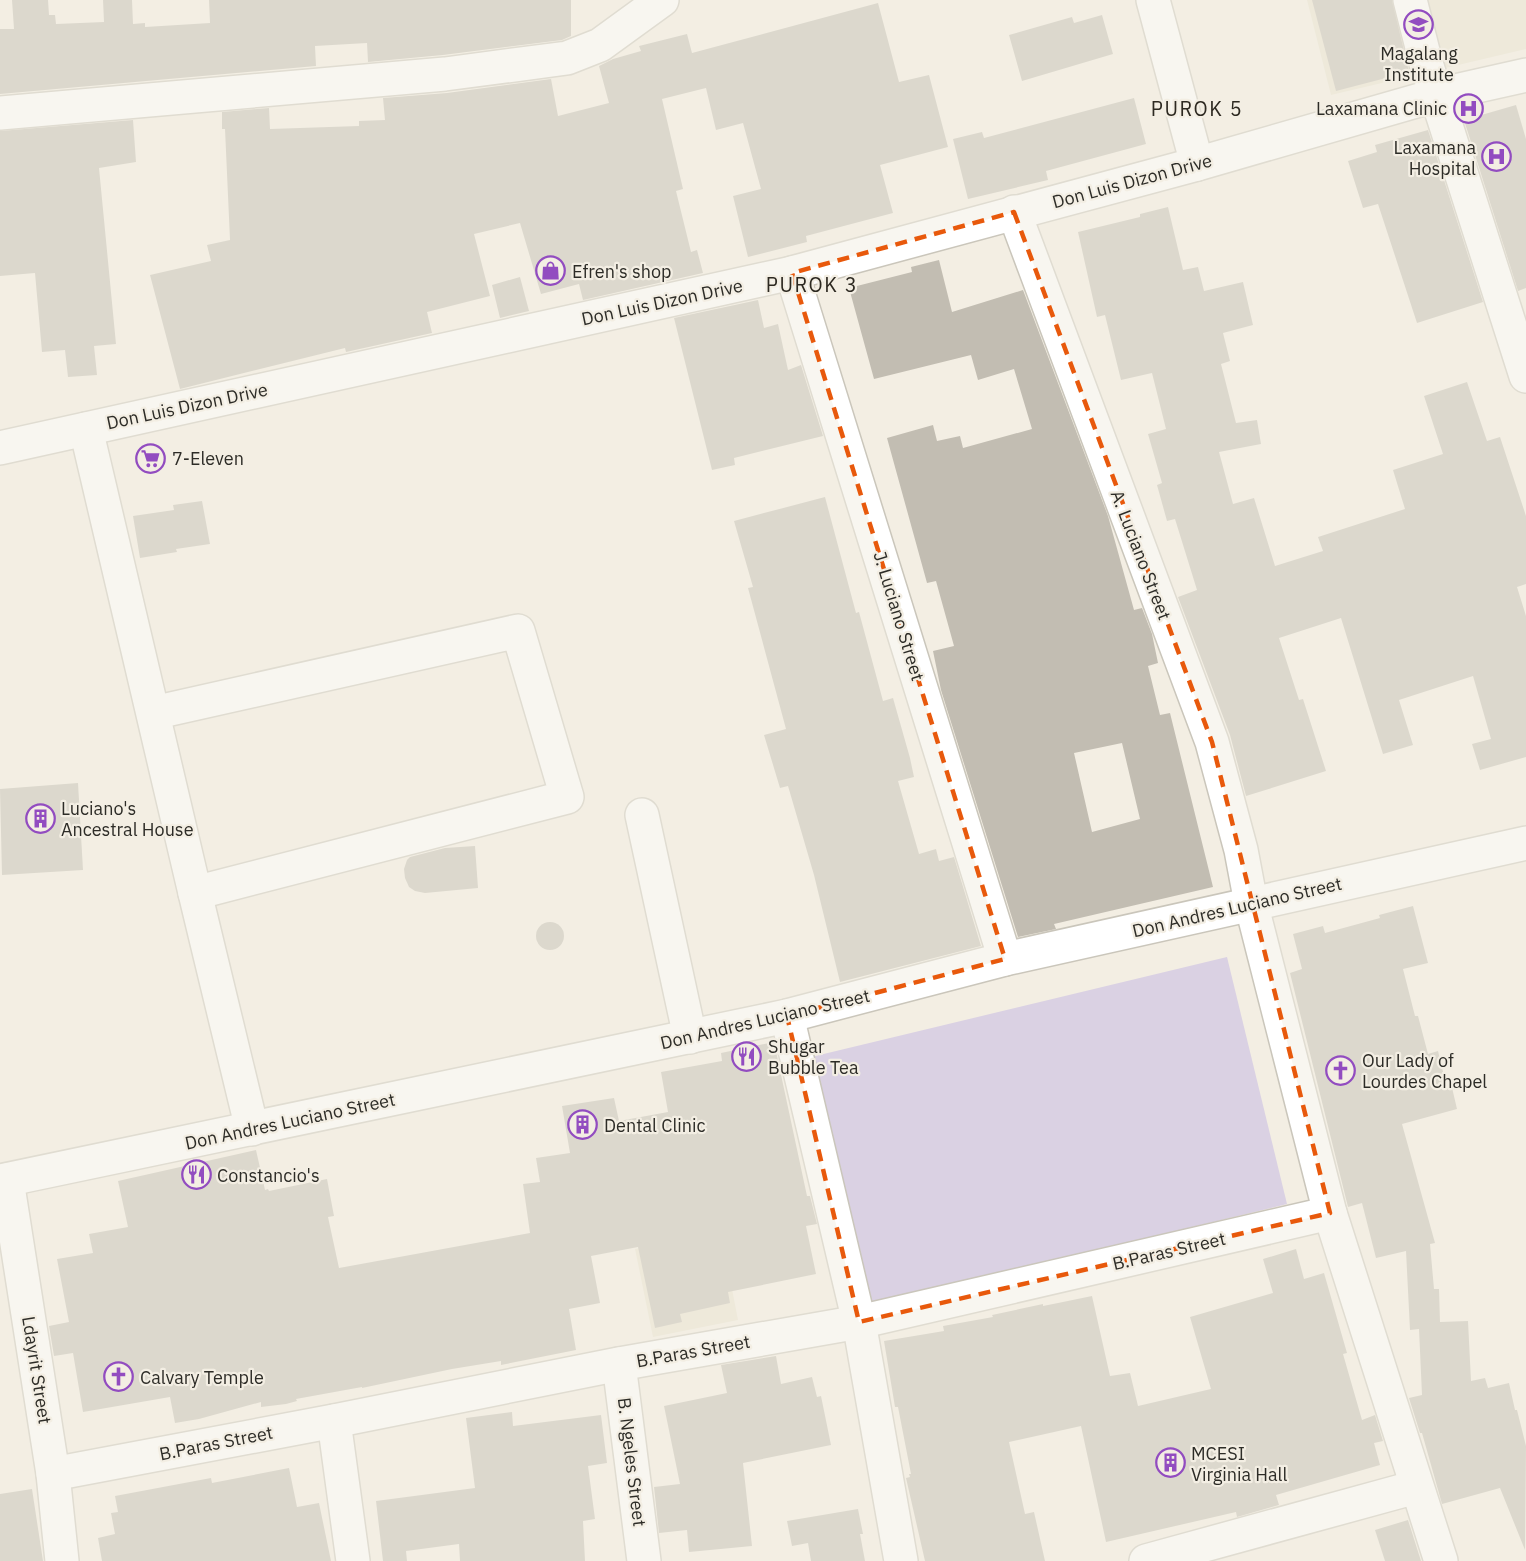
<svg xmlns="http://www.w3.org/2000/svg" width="1526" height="1561" font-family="'IBM Plex Sans',sans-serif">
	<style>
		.built { fill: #e9e2cf }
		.green { fill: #dad1e3 }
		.building { fill: #c2bdb2; fill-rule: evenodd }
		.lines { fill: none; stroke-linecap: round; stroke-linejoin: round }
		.minor-casing { stroke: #cac6bb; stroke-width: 36 }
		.minor { stroke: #fff; stroke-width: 33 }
		.marked { fill: none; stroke: #e8590c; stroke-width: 4.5; stroke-dasharray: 12 8; stroke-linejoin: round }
		.labels { text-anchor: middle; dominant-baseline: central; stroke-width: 4.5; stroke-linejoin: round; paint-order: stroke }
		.poi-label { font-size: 18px; fill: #2d2c27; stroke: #f3eee3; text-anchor: start }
		.street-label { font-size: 18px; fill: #2d2c27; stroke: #f3eee3 }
		.neighbourhood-label { font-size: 20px; letter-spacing: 1.5px; fill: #2d2921; stroke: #f3eee3 }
	</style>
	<rect width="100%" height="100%" fill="#f3eee3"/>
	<g class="built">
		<polygon points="1307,0 1526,0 1526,49 1331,95"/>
		<polygon points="721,1232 738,1320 653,1337 635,1249"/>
	</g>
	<polygon class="green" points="1227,957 1287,1204 867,1306 807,1058"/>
	<g class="building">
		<polygon points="12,0 48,0 49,15 55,15 56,24 104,22 103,0 132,0 133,24 145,23 145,27 210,23 209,0 571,0 571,36 562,40 443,55 368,62 367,43 315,46 316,66 0,94 0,29 14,29"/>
		<polygon points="1312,0 1392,0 1409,72 1336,91"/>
		<polygon points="878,3 899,82 929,75 948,147 880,165 893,213 806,236 807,242 748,257 733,196 761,189 743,123 716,130 706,88 662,99 683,189 676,191 691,252 697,250 703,273 583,300 579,284 541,294 520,223 474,234 490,296 427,312 432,333 346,352 345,348 180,389 150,275 211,261 207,245 230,240 225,129 222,129 222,112 269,108 270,129 359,126 359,121 385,120 383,98 447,93 551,79 558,116 609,103 599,66 613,59 641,51 639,46 687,34 692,53"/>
		<polygon points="1102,15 1113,54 1022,81 1009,35 1072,17 1074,23"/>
		<polygon points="1134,98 1146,144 1046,171 1048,180 968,199 953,139 982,132 984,138"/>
		<polygon points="1516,105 1526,139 1526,288 1518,291 1464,120"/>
		<polygon points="133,120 136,162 99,168 116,344 94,346 97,375 68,377 65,350 42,352 35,273 0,276 0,131"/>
		<polygon points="1428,130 1483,302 1417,323 1378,204 1363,208 1348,161 1377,152 1375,145"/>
		<polygon points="1168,207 1183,270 1198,267 1204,291 1243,282 1253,325 1223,333 1230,361 1221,364 1236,423 1257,420 1261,444 1219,452 1233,504 1254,498 1275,566 1323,551 1318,537 1405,509 1393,470 1443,454 1424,396 1467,382 1487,441 1500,437 1526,516 1526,584 1517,587 1526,616 1526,757 1480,770 1472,744 1491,739 1473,676 1399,700 1413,745 1383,754 1341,618 1279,638 1299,700 1303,699 1326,771 1246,796 1230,735 1178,597 1197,590 1175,519 1167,521 1157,485 1162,483 1148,434 1166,429 1152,373 1121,380 1105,315 1097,317 1078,232 1140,217 1140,214"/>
		<path d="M939,260L952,312L1023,290L1108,516L1134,610L1142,608L1152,634L1158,663L1148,666L1160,715L1170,713L1213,887L1054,924L1056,929L1018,937L941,690L933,651L954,646L936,581L927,583L887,438L933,425L937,441L960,436L963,448L1032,429L1014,369L978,380L971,355L874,379L849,288L912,272L911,267ZM1122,743L1140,819L1092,832L1074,753Z"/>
		<polygon points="520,277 529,311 500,318 492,285"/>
		<polygon points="758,300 764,328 778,324 788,370 801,365 823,436 734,458 735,465 712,470 674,318"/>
		<polygon points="825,497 856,613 859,612 883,701 893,698 910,758 914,777 898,781 919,854 936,849 939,861 954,857 981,946 840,982 814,875 788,786 780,788 764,735 786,729 748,588 753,587 734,521"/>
		<polygon points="202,501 210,544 176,549 177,552 140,558 133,516 174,510 173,505"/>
		<polygon points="78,783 83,870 2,875 0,789"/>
		<polygon points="475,846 478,888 425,893 415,891 409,887 405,878 404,869 407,860 410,857 445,848"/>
		<polygon points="1413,906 1428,963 1403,969 1415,1016 1418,1016 1428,1054 1438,1051 1445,1080 1450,1079 1457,1109 1402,1124 1435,1243 1430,1244 1434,1289 1439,1289 1440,1322 1468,1321 1471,1381 1485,1378 1488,1388 1509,1383 1515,1410 1517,1410 1526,1446 1525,1550 1500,1488 1442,1504 1422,1433 1420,1433 1409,1398 1422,1395 1419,1329 1410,1330 1406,1251 1376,1258 1362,1203 1348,1207 1290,973 1302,969 1293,934 1323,926 1325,933 1380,918 1379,915"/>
		<circle cx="550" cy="936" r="14"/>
		<polygon points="774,1042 807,1196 810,1196 817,1224 806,1226 816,1274 728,1292 730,1303 680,1314 682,1322 655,1328 638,1247 591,1256 600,1303 569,1309 576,1350 501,1365 501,1361 452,1369 362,1388 362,1387 296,1399 297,1401 286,1404 261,1407 261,1402 199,1419 175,1423 170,1397 83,1412 73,1353 54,1356 49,1326 69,1322 57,1259 93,1253 89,1234 128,1227 118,1181 256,1150 265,1190 268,1189 269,1191 327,1179 334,1216 328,1217 339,1268 530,1233 523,1184 540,1182 536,1158 570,1153 562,1106 614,1098 619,1121 668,1112 661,1072 722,1061 721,1053"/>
		<polygon points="1296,1249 1304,1279 1324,1273 1347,1353 1343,1354 1362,1420 1375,1415 1383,1441 1374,1443 1380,1465 1276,1495 1279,1505 1237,1517 1236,1512 1106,1542 1081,1426 1009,1442 1025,1514 1034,1512 1045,1561 925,1561 906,1478 910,1477 909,1474 911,1474 898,1407 895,1407 884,1341 944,1331 943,1326 993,1317 992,1315 1043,1304 1043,1306 1058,1303 1092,1296 1110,1376 1130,1373 1138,1406 1211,1389 1190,1317 1273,1293 1263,1259"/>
		<polygon points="776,1356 781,1384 812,1377 817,1397 821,1396 831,1445 743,1463 752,1546 689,1552 687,1530 659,1533 654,1487 680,1484 664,1406 727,1393 721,1365"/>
		<polygon points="512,1412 513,1426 601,1415 607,1463 588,1466 595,1519 583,1521 585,1561 460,1561 459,1544 406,1551 407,1561 383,1561 376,1501 475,1488 466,1418"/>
		<polygon points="289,1468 297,1507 319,1503 331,1561 102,1561 98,1538 115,1534 111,1513 118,1512 115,1496 211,1478 212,1483"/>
		<polygon points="32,1489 43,1561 0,1561 0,1494"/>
		<polygon points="858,1509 863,1534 860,1534 865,1561 811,1561 808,1543 792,1546 787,1521"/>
		<polygon points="1408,1520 1421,1561 1385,1561 1375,1530"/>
	</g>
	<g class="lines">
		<defs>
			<g id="minor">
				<polyline points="1153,0 1197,164"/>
				<polyline points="1410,0 1426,63 1526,376"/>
				<polyline points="0,113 445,74 567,58 600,45 662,0"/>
				<polyline points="1014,212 1212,742 1241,850 1251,903 1330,1213 1441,1561"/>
				<polyline points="792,273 1005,959"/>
				<polyline points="86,429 195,893 567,797 518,631 153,713"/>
				<polyline points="0,448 792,273 1197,164 1437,95 1526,75"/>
				<polyline points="642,815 690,1037"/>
				<polyline points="195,893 252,1129"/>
				<polyline points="787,1016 859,1322 901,1561"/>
				<polyline points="7,1180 53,1474 62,1561"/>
				<polyline points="0,1181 787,1016 1005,959 1526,843"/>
				<polyline points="619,1364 644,1561"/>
				<polyline points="334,1421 353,1561"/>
				<polyline points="53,1474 334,1421 619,1364 859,1322 1330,1213"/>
				<polyline points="1146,1561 1416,1487"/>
			</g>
		</defs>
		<use href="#minor" class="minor-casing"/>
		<use href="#minor" class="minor"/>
	</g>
	<path d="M0 0H1526V1561H0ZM1014,212L1212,742L1330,1213L859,1322L787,1016L1005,959L792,273Z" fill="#f3eee3" fill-opacity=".55" fill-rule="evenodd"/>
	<path class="marked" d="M1014,212L1212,742L1330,1213L859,1322L787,1016L1005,959L792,273Z"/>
	<defs>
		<symbol id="school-ring" viewBox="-11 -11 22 22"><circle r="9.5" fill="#f3eee3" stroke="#924cc0" stroke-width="1.5"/><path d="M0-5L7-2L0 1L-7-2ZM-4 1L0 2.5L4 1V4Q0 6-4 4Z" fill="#924cc0"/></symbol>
		<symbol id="hospital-ring" viewBox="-11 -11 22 22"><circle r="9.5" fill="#f3eee3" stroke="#924cc0" stroke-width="1.5"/><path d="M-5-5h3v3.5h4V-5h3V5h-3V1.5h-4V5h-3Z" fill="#924cc0"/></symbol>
		<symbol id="shop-ring" viewBox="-11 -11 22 22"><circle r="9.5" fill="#f3eee3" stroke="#924cc0" stroke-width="1.5"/><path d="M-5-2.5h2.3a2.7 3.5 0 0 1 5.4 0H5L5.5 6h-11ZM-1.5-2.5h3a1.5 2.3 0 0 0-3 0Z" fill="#924cc0"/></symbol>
		<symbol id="supermarket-ring" viewBox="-11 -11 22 22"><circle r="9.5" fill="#f3eee3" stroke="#924cc0" stroke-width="1.5"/><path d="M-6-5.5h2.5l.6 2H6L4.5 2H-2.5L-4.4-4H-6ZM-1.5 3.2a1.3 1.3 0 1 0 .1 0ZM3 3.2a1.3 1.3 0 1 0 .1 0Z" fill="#924cc0"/></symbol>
		<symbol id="building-ring" viewBox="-11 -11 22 22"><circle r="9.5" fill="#f3eee3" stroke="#924cc0" stroke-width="1.5"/><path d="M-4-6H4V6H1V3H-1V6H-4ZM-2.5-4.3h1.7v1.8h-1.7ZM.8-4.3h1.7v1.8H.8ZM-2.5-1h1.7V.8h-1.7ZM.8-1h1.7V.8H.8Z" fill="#924cc0"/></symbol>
		<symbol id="restaurant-ring" viewBox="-11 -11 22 22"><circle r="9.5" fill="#f3eee3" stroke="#924cc0" stroke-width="1.5"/><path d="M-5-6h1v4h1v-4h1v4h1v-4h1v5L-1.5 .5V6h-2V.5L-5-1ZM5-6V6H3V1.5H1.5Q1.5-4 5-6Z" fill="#924cc0"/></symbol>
		<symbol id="church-ring" viewBox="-11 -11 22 22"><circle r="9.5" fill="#f3eee3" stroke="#924cc0" stroke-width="1.5"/><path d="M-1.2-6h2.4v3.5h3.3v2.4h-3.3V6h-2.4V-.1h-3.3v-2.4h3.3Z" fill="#924cc0"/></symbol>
	</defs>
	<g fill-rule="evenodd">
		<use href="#school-ring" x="1402" y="8" width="33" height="33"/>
		<use href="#hospital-ring" x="1452" y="92" width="33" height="33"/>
		<use href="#hospital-ring" x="1480" y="140" width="33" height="33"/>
		<use href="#shop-ring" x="534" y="254" width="33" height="33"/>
		<use href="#supermarket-ring" x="134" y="442" width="33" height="33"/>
		<use href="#building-ring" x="24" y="802" width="33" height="33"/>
		<use href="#restaurant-ring" x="730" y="1040" width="33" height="33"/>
		<use href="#church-ring" x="1324" y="1054" width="33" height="33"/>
		<use href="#building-ring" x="566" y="1108" width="33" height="33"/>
		<use href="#restaurant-ring" x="180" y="1158" width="33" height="33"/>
		<use href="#church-ring" x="102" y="1360" width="33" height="33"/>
		<use href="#building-ring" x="1154" y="1446" width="33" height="33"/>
	</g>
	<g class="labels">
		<g class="poi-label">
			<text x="1419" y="53" text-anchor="middle">Magalang<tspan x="1419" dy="21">Institute</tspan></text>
			<text x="1447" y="108" text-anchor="end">Laxamana Clinic</text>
			<text x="1476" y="147" text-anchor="end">Laxamana<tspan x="1476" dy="21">Hospital</tspan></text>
			<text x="572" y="271">Efren's shop</text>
			<text x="172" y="458">7-Eleven</text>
			<text x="61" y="808">Luciano's<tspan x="61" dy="21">Ancestral House</tspan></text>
			<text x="768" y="1046">Shugar<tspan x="768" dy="21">Bubble Tea</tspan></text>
			<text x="1362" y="1060">Our Lady of<tspan x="1362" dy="21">Lourdes Chapel</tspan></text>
			<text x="604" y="1125">Dental Clinic</text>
			<text x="217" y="1175">Constancio's</text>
			<text x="140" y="1377">Calvary Temple</text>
			<text x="1191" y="1453">MCESI<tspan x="1191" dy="21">Virginia Hall</tspan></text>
		</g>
		<g class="street-label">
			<text transform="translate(1132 181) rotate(-15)">Don Luis Dizon Drive</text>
			<text transform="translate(662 302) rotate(-12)">Don Luis Dizon Drive</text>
			<text transform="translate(187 406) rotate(-12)">Don Luis Dizon Drive</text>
			<text transform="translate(1141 555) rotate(69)">A. Luciano Street</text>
			<text transform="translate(899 616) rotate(73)">J. Luciano Street</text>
			<text transform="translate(1237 907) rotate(-13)">Don Andres Luciano Street</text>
			<text transform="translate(765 1019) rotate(-13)">Don Andres Luciano Street</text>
			<text transform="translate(290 1121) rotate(-12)">Don Andres Luciano Street</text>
			<text transform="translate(1169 1251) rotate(-13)">B.Paras Street</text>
			<text transform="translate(693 1351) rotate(-10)">B.Paras Street</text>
			<text transform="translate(37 1370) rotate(81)">Ldayrit Street</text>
			<text transform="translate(216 1443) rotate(-11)">B.Paras Street</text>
			<text transform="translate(632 1462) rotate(83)">B. Ngeles Street</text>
		</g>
		<g class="neighbourhood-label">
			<text x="1197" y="108">PUROK 5</text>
			<text x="812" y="284">PUROK 3</text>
		</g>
	</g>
</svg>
